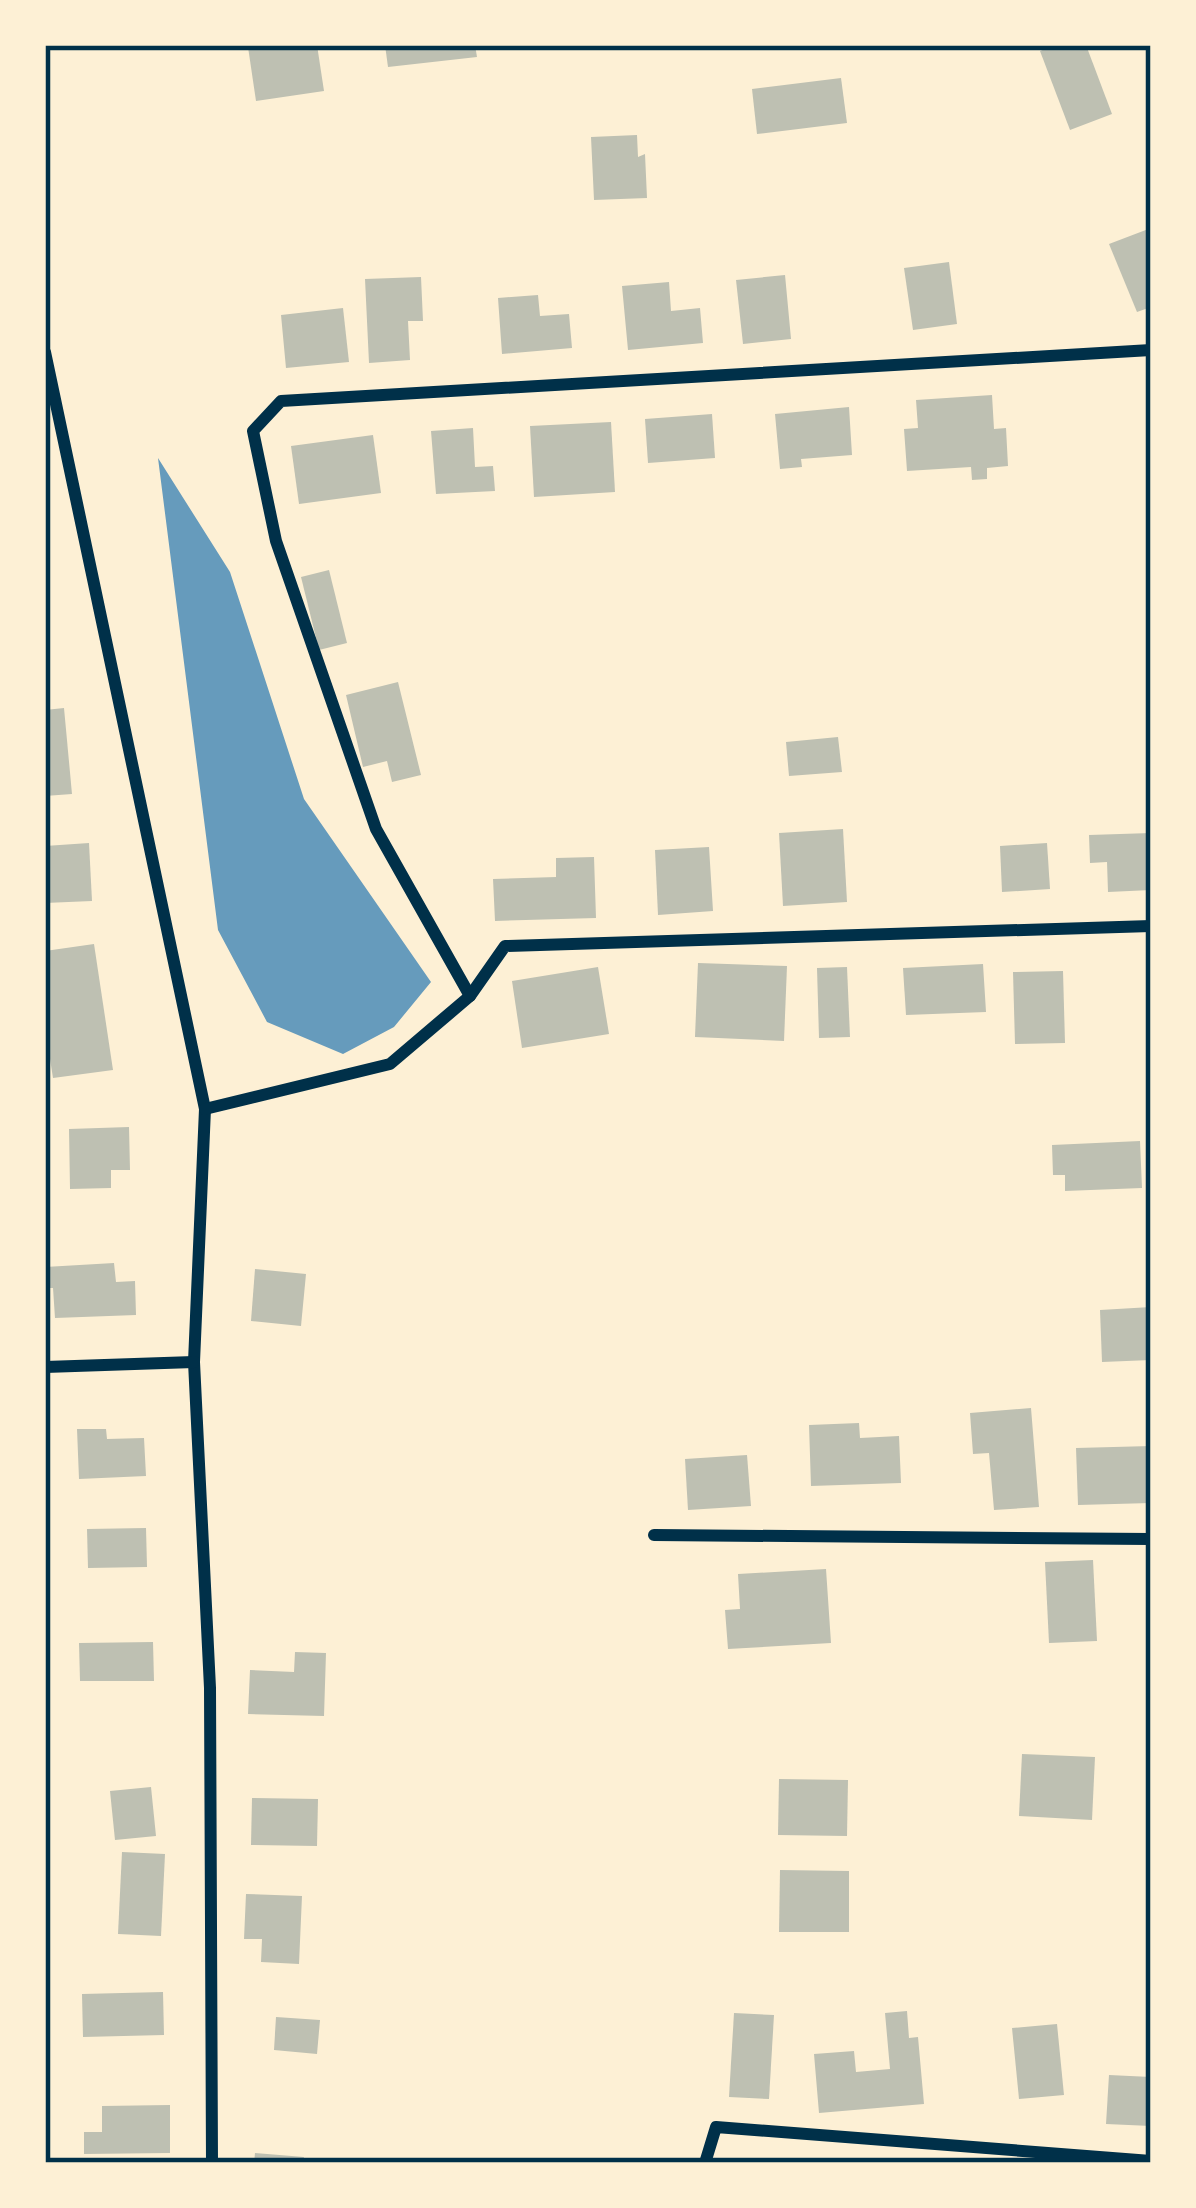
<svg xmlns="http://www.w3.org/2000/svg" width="1196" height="2208" font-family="Roboto,sans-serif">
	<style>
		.water { fill: #669bbc }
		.building { fill: #bec0b2 }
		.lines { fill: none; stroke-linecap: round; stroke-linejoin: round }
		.minor { stroke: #003049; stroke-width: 12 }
		.neatline { fill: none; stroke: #003049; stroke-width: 4.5 }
	</style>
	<rect width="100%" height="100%" fill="#fdf0d5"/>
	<polygon class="water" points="158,458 230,572 304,799 431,982 394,1027 343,1054 267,1022 218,930"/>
	<g class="building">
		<polygon points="262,45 317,45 324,91 256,101 248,47"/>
		<polygon points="385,45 475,45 477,57 388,67"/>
		<polygon points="1055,45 1086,45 1112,114 1070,130 1040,51"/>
		<polygon points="841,78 847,123 757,134 752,89"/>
		<polygon points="637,135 638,157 645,154 647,198 594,200 591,137"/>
		<polygon points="1151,228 1151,307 1137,312 1109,244"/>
		<polygon points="949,262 957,324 913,330 904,268"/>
		<polygon points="785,275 791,339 743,344 736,280"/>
		<polygon points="421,277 423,321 408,321 410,360 369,363 365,279"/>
		<polygon points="669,282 671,311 700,308 703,343 628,350 622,286"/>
		<polygon points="538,295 540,316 569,314 572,348 502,354 498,298"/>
		<polygon points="343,308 349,362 286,368 281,315"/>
		<polygon points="992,395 994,429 1006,428 1008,466 987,468 987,479 972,480 971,467 907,471 904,429 918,428 916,400"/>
		<polygon points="849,407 852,455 801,459 802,467 780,469 775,414"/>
		<polygon points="712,414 715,458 648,463 645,419"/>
		<polygon points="611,422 615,492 534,497 530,426"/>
		<polygon points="473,428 475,467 493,466 495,491 436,494 431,431"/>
		<polygon points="373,435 381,493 299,504 291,446"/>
		<polygon points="329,570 347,643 319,650 301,577"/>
		<polygon points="398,682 421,775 392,782 387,761 363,767 346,695"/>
		<polygon points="64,708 72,794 45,796 45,710"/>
		<polygon points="838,737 842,772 789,776 786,742"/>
		<polygon points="843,829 847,902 783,906 779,833"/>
		<polygon points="1151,833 1151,890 1108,892 1107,862 1090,863 1089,835"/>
		<polygon points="89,843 92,901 45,903 45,846"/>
		<polygon points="1047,843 1050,889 1002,892 1000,846"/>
		<polygon points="709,847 713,911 658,915 655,850"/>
		<polygon points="594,857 596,918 495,921 493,879 556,877 556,858"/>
		<polygon points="94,944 113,1070 53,1078 45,1027 45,951"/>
		<polygon points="698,963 787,966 784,1041 695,1037"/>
		<polygon points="983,964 986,1012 906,1015 903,968"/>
		<polygon points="598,967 609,1034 522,1048 512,981"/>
		<polygon points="847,967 850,1037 819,1038 817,968"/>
		<polygon points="1063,971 1065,1043 1015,1044 1013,972"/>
		<polygon points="129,1127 130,1170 111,1170 111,1188 70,1189 69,1129"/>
		<polygon points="1140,1141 1142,1188 1065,1191 1065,1175 1053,1175 1052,1145"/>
		<polygon points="114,1263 116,1282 135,1281 136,1315 55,1318 53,1288 45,1288 45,1267"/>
		<polygon points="255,1269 306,1274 301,1326 251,1321"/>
		<polygon points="1151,1307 1151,1360 1102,1362 1100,1310"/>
		<polygon points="1031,1408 1039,1507 994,1510 989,1453 973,1454 970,1413"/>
		<polygon points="859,1423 860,1438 899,1436 901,1483 811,1486 809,1425"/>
		<polygon points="77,1429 106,1429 107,1439 144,1438 146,1476 79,1479"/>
		<polygon points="1151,1446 1151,1503 1078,1505 1076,1448"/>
		<polygon points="747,1455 751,1506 688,1510 685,1459"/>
		<polygon points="146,1528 147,1567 88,1568 87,1529"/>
		<polygon points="1093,1560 1097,1641 1049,1643 1045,1562"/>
		<polygon points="826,1569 831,1643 728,1649 725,1610 740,1609 738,1574"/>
		<polygon points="153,1642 154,1681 80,1681 79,1643"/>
		<polygon points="295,1652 326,1653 324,1716 248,1714 250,1670 294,1672"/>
		<polygon points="1022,1754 1095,1757 1092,1820 1019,1816"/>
		<polygon points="779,1779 848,1780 847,1836 778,1835"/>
		<polygon points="151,1787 156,1836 115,1840 110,1791"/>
		<polygon points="252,1798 318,1799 317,1846 251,1845"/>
		<polygon points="122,1852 165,1854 161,1936 118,1934"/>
		<polygon points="780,1870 849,1871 849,1932 779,1932"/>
		<polygon points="246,1894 302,1896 299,1964 261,1962 262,1939 244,1939"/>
		<polygon points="163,1992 164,2035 83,2037 82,1994"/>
		<polygon points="907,2011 909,2038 918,2037 924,2104 819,2113 814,2054 854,2051 856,2072 890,2069 885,2013"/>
		<polygon points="734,2013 774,2015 769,2099 729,2097"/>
		<polygon points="276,2017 320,2020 317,2054 274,2050"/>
		<polygon points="1057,2024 1064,2095 1019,2099 1012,2028"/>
		<polygon points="1109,2075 1151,2077 1151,2126 1106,2124"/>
		<polygon points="170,2105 170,2153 84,2154 84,2132 102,2132 102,2106"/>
		<polygon points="255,2153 304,2157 303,2163 254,2163"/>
	</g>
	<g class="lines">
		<g class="minor">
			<polyline points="45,352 205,1109 194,1362 210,1688 212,2163"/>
			<polyline points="470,996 376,829 276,541 253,431 281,401 1151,350"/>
			<polyline points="205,1109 390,1064 470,996 505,946 1151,926"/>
			<polyline points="45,1367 194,1362"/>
			<polyline points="654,1535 1151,1539"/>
			<polyline points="705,2163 716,2127 1151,2161"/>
		</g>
	</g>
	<rect width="1196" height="2208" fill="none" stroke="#fdf0d5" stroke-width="96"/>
	<rect x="48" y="48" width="1100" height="2112" class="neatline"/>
</svg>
